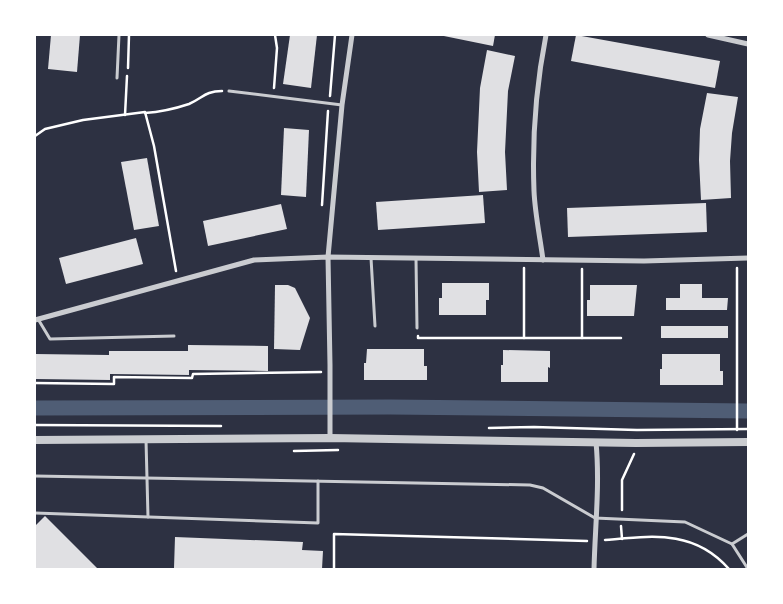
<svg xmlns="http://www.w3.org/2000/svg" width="783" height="604" font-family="'Noto Sans',sans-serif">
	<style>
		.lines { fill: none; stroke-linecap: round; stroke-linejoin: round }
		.canal { stroke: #4f5d75; stroke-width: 15 }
		.building { fill: #e0e0e3 }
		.path { stroke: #fff; stroke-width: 2.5 }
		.service { stroke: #caccd0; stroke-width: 3 }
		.minor { stroke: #caccd0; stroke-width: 5 }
		.tertiary { stroke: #caccd0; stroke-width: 8 }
	</style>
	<rect width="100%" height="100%" fill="#2d3142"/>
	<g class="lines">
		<polyline class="canal" points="35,408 390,407 748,411"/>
	</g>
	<g class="building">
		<polygon points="51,35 80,35 77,72 48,69"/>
		<polygon points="290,35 317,35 311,88 283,84"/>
		<polygon points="439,35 495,35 493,46"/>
		<polygon points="576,35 720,61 715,88 571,61"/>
		<polygon points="487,50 515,56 508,91 505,152 507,190 479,192 477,152 480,88"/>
		<polygon points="707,93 738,97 732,133 730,161 731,198 701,200 699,160 700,129"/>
		<polygon points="284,128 309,130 306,197 281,195"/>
		<polygon points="147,158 159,226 134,230 121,162"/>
		<polygon points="483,195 485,223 378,230 376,202"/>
		<polygon points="706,203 707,232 568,237 567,208"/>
		<polygon points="281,204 287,229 208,246 203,221"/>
		<polygon points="136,238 143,264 66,284 59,258"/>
		<polygon points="442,283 489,283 489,300 486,300 486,315 439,315 439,298 442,298"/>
		<polygon points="680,284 702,284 702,298 728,298 727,310 666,310 666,298 680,298"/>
		<polygon points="275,285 288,285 295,288 310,318 300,350 274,349"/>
		<polygon points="590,285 637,285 634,316 587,316 587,300 590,300"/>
		<rect x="661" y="326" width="67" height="12"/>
		<polygon points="188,345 268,346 268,371 189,370 189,375 110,374 110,380 35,379 35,354 109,355 109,351 188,351"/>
		<polygon points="367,349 424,349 424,366 427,366 427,380 364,380 364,363 366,363"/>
		<polygon points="503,350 550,351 550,368 548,367 548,382 501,382 501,365 503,365"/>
		<polygon points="662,354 720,354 720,371 723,371 723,385 660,385 660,369 662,369"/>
		<polygon points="45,516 98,569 35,569 35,526"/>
		<polygon points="175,537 303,542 302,550 323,551 322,569 174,568"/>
	</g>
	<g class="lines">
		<g class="path">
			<polyline points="128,68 129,35"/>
			<polyline points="274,88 277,48 275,35"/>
			<polyline points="330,96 335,35"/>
			<path d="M145,113C161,112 174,109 189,104C203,98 205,91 222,91"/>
			<polyline points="125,115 127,76"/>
			<polyline points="35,136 45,129 83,120 145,112 154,146 176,271"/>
			<polyline points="322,205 328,111"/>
			<polyline points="737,268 737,430"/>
			<polyline points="418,336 418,338 621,338"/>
			<polyline points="524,338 524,268"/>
			<polyline points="582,338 582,269"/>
			<polyline points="35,383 114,384 114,377 192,378 193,374 321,372"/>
			<polyline points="35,425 221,426"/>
			<polyline points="489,428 534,427 637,430 748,429"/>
			<polyline points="294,451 338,450"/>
			<polyline points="622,510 622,480 634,454"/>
			<polyline points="621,526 622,539"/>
			<path d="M605,540C652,536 694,529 729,569"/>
			<polyline points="334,569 334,534 587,541"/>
		</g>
		<g class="service">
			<polyline points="117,78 119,35"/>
			<polyline points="229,91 342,105"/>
			<polyline points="371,258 375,326"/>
			<polyline points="416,259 417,328"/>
			<polyline points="38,319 50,339 174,336"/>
			<polyline points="146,440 148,517"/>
			<polyline points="35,476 530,485 543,488 595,518 685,522 732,544 748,569"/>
			<polyline points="35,513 318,523 318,481"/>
			<polyline points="732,544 748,534"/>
		</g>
		<g class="minor">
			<polyline points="708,35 748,44"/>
			<path d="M543,260C540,237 535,214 534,191C532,139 536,86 546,35"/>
			<polyline points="35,320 254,260 328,257 644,261 748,258"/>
			<polyline points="330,438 330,365 328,257 342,105 352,35"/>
			<path d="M594,569C595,527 600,485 596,442"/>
		</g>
		<polyline class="tertiary" points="35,440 330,438 636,443 748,442"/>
	</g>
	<rect width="783" height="604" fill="none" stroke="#ffffff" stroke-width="72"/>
</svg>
